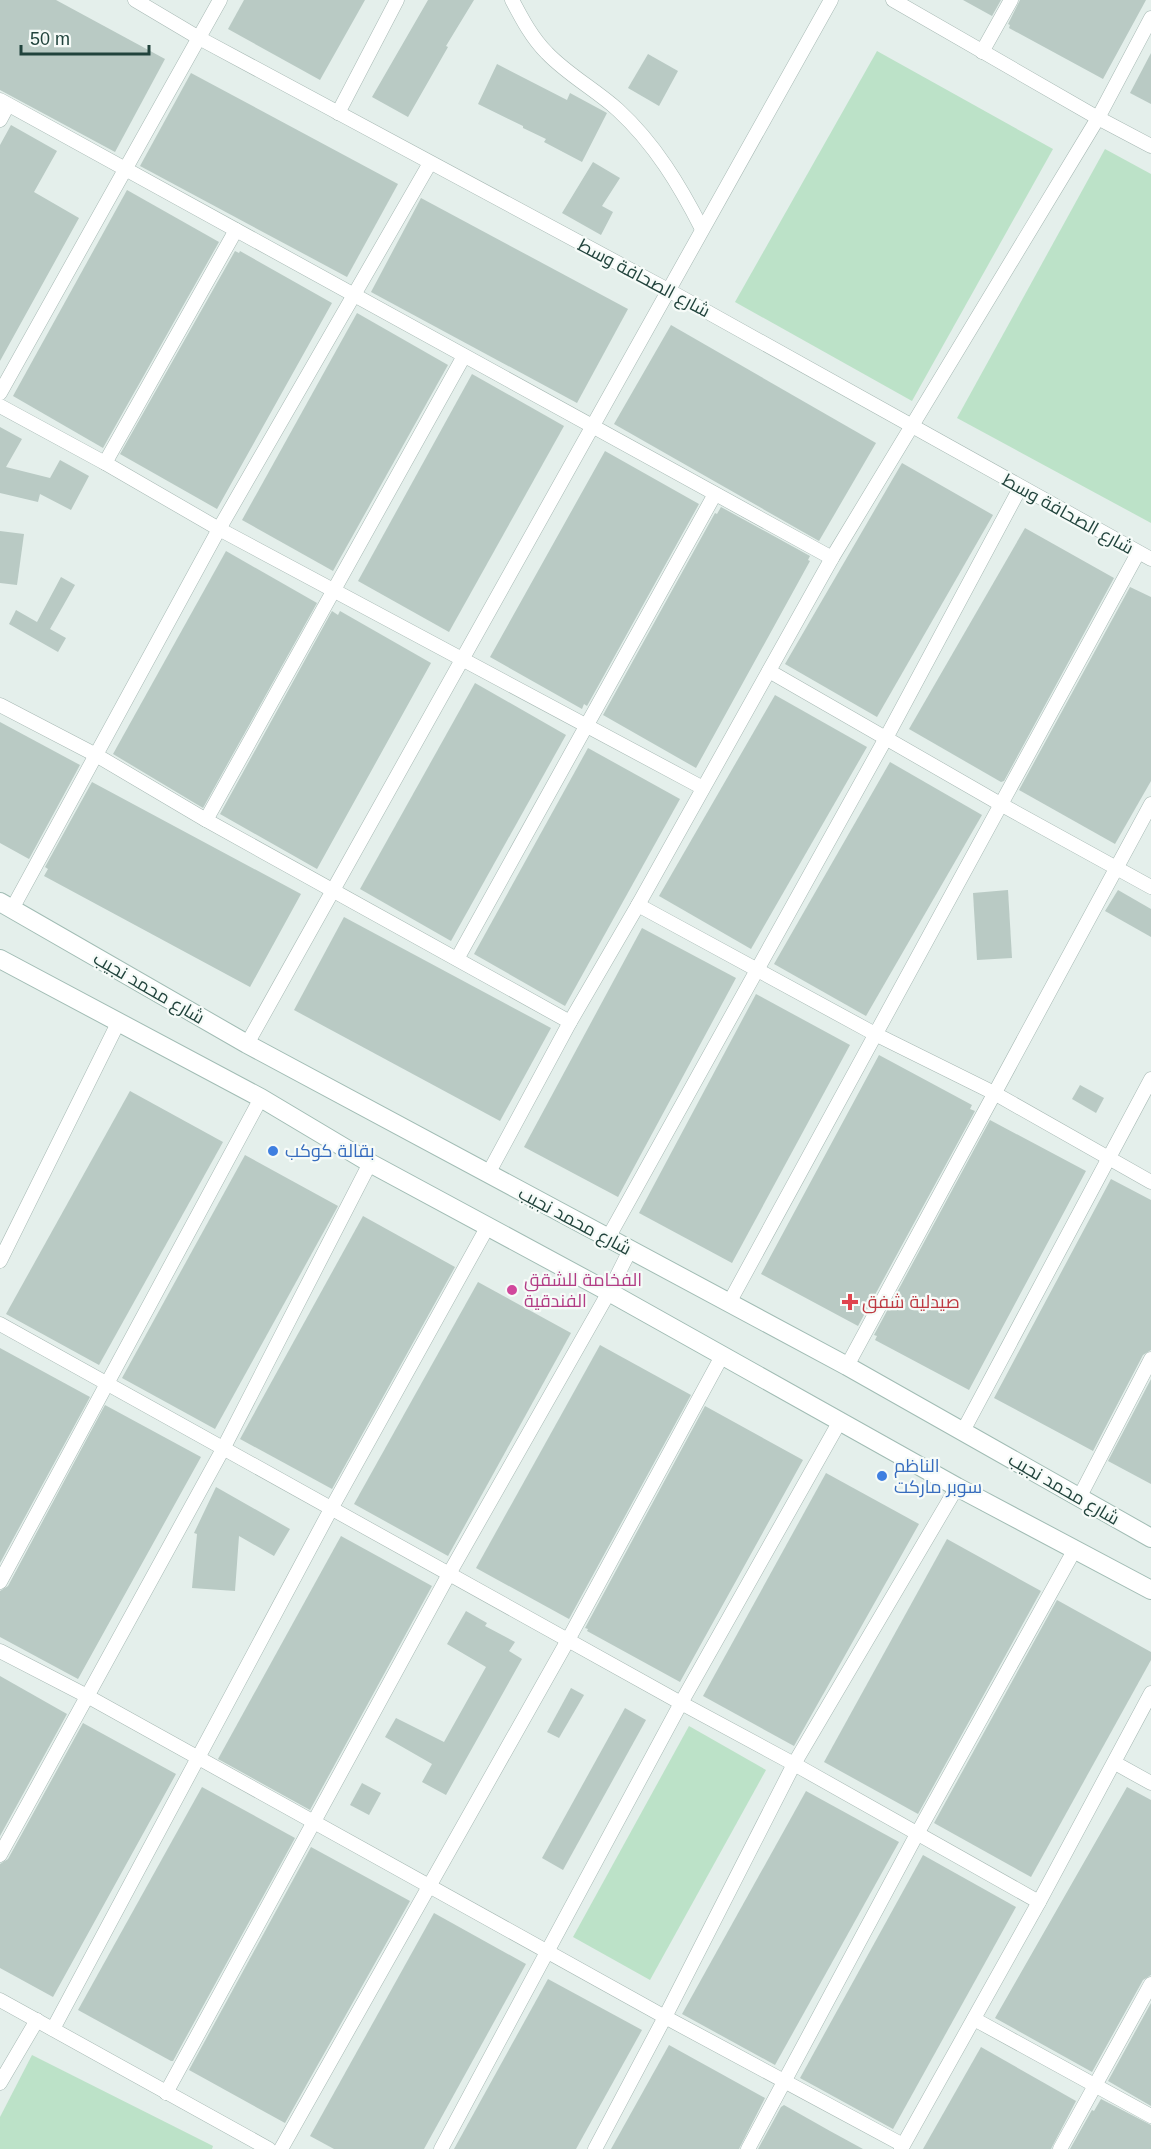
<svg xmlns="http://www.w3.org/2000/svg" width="1151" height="2149" font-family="Arial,Cairo,sans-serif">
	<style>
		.green { fill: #bce2c8 }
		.building { fill: #b9cac4 }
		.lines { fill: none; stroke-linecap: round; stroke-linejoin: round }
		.street-casing { stroke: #a6b8b3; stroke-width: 15 }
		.secondary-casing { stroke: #a1bcb4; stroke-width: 20 }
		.street { stroke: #fff; stroke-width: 14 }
		.secondary { stroke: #fff; stroke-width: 18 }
		.shop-dot { fill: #3f7fe0; stroke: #f6fbf8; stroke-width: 2 }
		.hotel-dot { fill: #d1479c; stroke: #f6fbf8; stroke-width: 2 }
		.health-dot { fill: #e0444e; stroke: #f6fbf8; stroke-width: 2 }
		.labels { text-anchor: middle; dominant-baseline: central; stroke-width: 4.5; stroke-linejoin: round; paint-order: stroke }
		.street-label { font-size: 18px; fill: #21433c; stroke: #f6fbf8 }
		.shop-label { font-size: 18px; fill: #366cbe; stroke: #f6fbf8; text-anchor: start }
		.hotel-label { font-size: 18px; fill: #b23c85; stroke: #f6fbf8; text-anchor: start }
		.health-label { font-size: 18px; fill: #be3a42; stroke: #f6fbf8; text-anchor: start }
	</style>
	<rect width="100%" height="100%" fill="#e4efeb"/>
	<g class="green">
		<polygon points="877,51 1053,149 912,401 735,302"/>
		<polygon points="1105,149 1151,174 1151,523 957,418"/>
		<polygon points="689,1726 766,1770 650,1980 573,1937"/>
		<polygon points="32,2055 213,2146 212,2149 0,2149 0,2117"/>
	</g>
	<g class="building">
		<polygon points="0,0 56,0 165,59 115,152 0,90"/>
		<polygon points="244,0 365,0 320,80 228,29"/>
		<polygon points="428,0 474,0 446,46 448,47 408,117 372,97"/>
		<polygon points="963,0 1001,0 992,16"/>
		<polygon points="1020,0 1146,0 1103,79 1009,28 1010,25 1008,24"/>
		<polygon points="1151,53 1151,104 1130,93"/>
		<polygon points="648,54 678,71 659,106 628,88"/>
		<polygon points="497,64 567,100 570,93 607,113 582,162 544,142 546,139 523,128 523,126 478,104"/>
		<polygon points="191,73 398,184 347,277 140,166"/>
		<polygon points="11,125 57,151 34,192 79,218 0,361 0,145"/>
		<polygon points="593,162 620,178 602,206 613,212 601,235 562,213"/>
		<polygon points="127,190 219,242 103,448 13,396"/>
		<polygon points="421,198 628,309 577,403 371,292"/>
		<polygon points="235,251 239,253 240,251 332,303 217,509 120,454"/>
		<polygon points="357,313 448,365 333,571 242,520"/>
		<polygon points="671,325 876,443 819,541 614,424"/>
		<polygon points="472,374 564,426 449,632 358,581"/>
		<polygon points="0,427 22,439 6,467 50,478 60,460 89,476 71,510 40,494 38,502 0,493"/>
		<polygon points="605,451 699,504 587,706 584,704 582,709 490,657"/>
		<polygon points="902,463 993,515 877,717 785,664"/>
		<polygon points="721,507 810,556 808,560 810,561 696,768 603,715 715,513 717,514"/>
		<polygon points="1025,528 1114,578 1004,781 1001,782 909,729"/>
		<polygon points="0,531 24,534 17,585 0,583"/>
		<polygon points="226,551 317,603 203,808 113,754"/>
		<polygon points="61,577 75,585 50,629 66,638 58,652 9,624 16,610 37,622"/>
		<polygon points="1130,587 1151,597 1151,781 1115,844 1019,790"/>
		<polygon points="332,611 338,615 340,611 431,663 317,869 220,814"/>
		<polygon points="475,683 566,735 451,941 360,889"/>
		<polygon points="775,695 867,747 751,949 659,896"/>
		<polygon points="0,722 80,765 29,859 0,843"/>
		<polygon points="588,748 680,799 565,1006 474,954"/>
		<polygon points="890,762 982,815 866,1016 774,964"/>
		<polygon points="92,782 301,894 250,987 44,876 48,869 45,867"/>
		<polygon points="1008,890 1012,958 977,960 973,893"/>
		<polygon points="1118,890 1151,909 1151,937 1105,911"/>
		<polygon points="344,917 551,1028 500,1121 294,1010"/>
		<polygon points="642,928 736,978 618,1197 524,1147"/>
		<polygon points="756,994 850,1045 732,1263 639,1213"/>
		<polygon points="879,1055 972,1105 970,1109 975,1111 858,1326 761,1274"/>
		<polygon points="1080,1085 1104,1098 1096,1113 1072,1099"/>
		<polygon points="130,1091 223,1142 99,1365 6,1314"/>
		<polygon points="990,1120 1086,1171 969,1390 875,1340 877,1336 874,1335"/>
		<polygon points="245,1155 338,1206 215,1429 122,1378"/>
		<polygon points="1111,1179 1151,1200 1151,1350 1143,1355 1093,1451 994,1398"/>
		<polygon points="363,1216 455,1267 332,1489 240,1439"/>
		<polygon points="478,1282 571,1333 448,1556 354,1504"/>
		<polygon points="600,1345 691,1395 569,1619 476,1568"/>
		<polygon points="0,1348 90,1397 0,1563"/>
		<polygon points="1151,1379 1151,1484 1108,1461"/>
		<polygon points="105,1405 201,1457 78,1679 0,1637 0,1591 8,1586"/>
		<polygon points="705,1406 803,1460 680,1682 587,1631 588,1629 585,1628"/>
		<polygon points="826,1473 919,1524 794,1746 703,1696"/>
		<polygon points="216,1487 290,1529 274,1556 239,1536 235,1591 192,1588 197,1534 194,1533"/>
		<polygon points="341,1536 432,1586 310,1810 218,1759"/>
		<polygon points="947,1539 1041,1591 918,1814 824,1762"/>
		<polygon points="1057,1600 1151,1652 1151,1660 1031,1877 934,1823"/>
		<polygon points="466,1611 487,1623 485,1626 515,1642 509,1651 522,1659 446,1795 422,1782 432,1764 385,1737 396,1718 444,1742 486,1667 447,1644"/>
		<polygon points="0,1676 67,1714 0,1836"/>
		<polygon points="571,1688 584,1695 559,1738 547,1732"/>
		<polygon points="625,1708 646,1720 563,1870 542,1858"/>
		<polygon points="83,1723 176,1774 53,1997 0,1968 0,1864 8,1859"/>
		<polygon points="362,1783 381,1793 369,1815 350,1805"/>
		<polygon points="202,1787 295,1838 173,2061 171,2061 78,2010"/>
		<polygon points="1127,1787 1151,1800 1151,1975 1143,1980 1092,2072 995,2018"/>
		<polygon points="806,1791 899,1842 775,2065 682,2014"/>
		<polygon points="311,1847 410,1901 285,2123 189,2070"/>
		<polygon points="923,1855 1016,1907 893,2129 800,2078"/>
		<polygon points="434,1913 526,1964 424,2149 334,2149 310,2136"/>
		<polygon points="548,1979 642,2030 576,2149 454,2149"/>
		<polygon points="1151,2003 1151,2106 1108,2081"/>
		<polygon points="669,2045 765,2098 739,2149 611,2149"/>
		<polygon points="981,2047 1076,2101 1051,2149 923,2149"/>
		<polygon points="1101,2099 1151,2125 1151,2149 1070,2149 1092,2110 1094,2111"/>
		<polygon points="784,2105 830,2131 863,2149 758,2149 781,2107"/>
	</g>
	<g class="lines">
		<defs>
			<g id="street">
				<polyline points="135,0 199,38 668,290 1151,559"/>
				<path d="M512,0C522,19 532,38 547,53C568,75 596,90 618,110C655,144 680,186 702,229"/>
				<polyline points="893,0 1098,118 1151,146"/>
				<polyline points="982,52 1011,0"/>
				<polyline points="0,100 832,558"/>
				<polyline points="338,113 397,0"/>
				<polyline points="0,120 8,105"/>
				<polyline points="0,393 220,0"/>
				<polyline points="0,406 105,463 219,529 703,788"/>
				<polyline points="105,463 236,230"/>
				<polyline points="769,671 1002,805 1151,887"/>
				<polyline points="0,705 96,755 206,820 570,1022"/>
				<polyline points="206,820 464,356"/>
				<polyline points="638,905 875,1034 994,1093 1151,1182"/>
				<polyline points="12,909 219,529 430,163"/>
				<polyline points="457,959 715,494"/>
				<polyline points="247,1044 831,0"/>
				<polyline points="488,1174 570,1022 638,905 832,558 1098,118 1151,18"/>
				<polyline points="608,1238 886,738 1020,488"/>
				<polyline points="0,1261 119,1021"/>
				<polyline points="729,1303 1138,553"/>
				<polyline points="0,1324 681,1703 794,1764 1039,1902"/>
				<polyline points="847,1366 1151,804"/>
				<polyline points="963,1431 1151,1079"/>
				<polyline points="1079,1498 1151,1359"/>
				<polyline points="0,1582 261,1098"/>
				<polyline points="0,1651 87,1696 665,2017 903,2145"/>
				<polyline points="1115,1763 1151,1783"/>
				<polyline points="0,1855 223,1449 370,1163"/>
				<polyline points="0,2000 269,2149"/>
				<polyline points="974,2019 1151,2116"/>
				<polyline points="53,2029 331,1509 488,1226"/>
				<polyline points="0,2083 37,2020"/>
				<polyline points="166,2093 449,1574 609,1292 630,1250"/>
				<polyline points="281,2149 568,1640 722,1356"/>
				<polyline points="441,2149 681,1703 840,1421"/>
				<polyline points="595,2149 665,2017 794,1764 957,1487"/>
				<polyline points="748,2149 917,1834 1075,1549"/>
				<polyline points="901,2149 1039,1902 1151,1693"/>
				<polyline points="1060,2149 1151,1984"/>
			</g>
			<g id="secondary">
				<polyline points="0,902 247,1044 847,1366 1151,1538"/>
				<polyline points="0,959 261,1098 370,1163 609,1292 957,1487 1151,1590"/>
			</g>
		</defs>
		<use href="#street" class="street-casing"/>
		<use href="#secondary" class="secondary-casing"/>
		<use href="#street" class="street"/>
		<use href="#secondary" class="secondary"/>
	</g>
	<g class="shop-dot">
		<circle cx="273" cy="1151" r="6"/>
		<circle cx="882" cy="1476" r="6"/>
	</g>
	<circle class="hotel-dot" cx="512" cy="1290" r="6"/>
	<path class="health-dot" d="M847 1293h6v6h6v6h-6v6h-6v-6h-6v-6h6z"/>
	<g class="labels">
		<g class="street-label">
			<text transform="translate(644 278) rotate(28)">شارع الصحافة وسط</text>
			<text transform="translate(1068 514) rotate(29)">شارع الصحافة وسط</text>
			<text transform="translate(149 988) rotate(30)">شارع محمد نجيب</text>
			<text transform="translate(575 1221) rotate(28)">شارع محمد نجيب</text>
			<text transform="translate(1064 1489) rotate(30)">شارع محمد نجيب</text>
		</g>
		<g class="shop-label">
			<text x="285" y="1151">بقالة كوكب</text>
			<text x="894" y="1466">الناظم<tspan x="894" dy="21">سوبر ماركت</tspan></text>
		</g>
		<g class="hotel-label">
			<text x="524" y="1280">الفخامة للشقق<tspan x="524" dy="21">الفندقية</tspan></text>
		</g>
		<g class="health-label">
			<text x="862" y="1302">صيدلية شفق</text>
		</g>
	</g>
	<path d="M21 45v9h128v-9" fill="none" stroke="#21433c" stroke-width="3"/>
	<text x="30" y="45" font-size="18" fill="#21433c" stroke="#f6fbf8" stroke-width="4.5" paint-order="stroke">50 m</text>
</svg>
